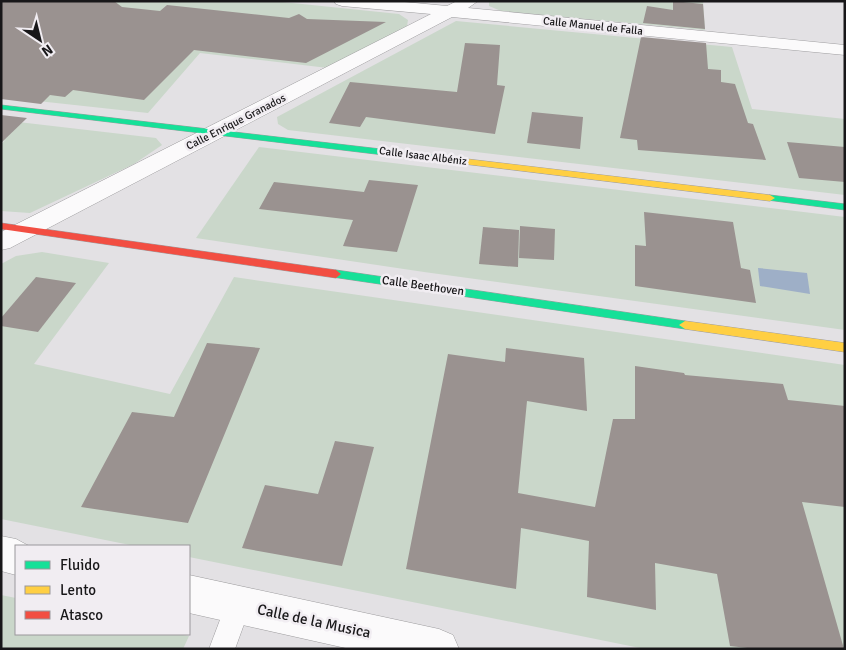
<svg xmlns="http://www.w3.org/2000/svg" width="846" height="650" font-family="Signika,sans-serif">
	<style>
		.green { fill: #cad7ca }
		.water { fill: #9eafc7 }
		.building { fill: #9a9290 }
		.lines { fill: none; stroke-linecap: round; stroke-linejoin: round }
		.lane-casing { stroke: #9d9c9e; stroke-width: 1 }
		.street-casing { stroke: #9d9c9e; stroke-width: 1 }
		.fast-casing { stroke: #9d9c9e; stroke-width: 1 }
		.slow-casing { stroke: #9d9c9e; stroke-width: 1 }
		.jam-casing { stroke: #9d9c9e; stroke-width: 1 }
		.lane { fill: #fbfafb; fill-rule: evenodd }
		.street { fill: #fbfafb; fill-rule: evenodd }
		.fast { fill: #16e098; fill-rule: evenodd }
		.slow { fill: #ffcf43; fill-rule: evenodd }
		.jam { fill: #f24e42; fill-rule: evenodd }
		.labels { text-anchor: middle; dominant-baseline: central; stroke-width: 5; stroke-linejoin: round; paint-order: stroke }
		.far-street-label { font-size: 11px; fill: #181719; stroke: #f1edf2 }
		.street-label { font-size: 12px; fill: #181719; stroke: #f1edf2 }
		.near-street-label { font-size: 15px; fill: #181719; stroke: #f1edf2 }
	</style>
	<rect width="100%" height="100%" fill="#e3e1e4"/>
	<g class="green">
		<polygon points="1,1 273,1 399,14 408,20 407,26 328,68 200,53 148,113 1,97"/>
		<polygon points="489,1 703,1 705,30 501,11 489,6"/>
		<polygon points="456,21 732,47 752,109 845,119 845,195 288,130 278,124 277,117"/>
		<polygon points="1,120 156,138 162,145 134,164 30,213 1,211 1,144 7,139 1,143"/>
		<polygon points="259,147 845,217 845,330 424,272 196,238"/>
		<polygon points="42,252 109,263 34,364 170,394 234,277 845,365 845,649 645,649 189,557 189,546 135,546 1,519 1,264 16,256"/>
		<polygon points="1,595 16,598 16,634 177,634 189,636 183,649 1,649"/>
	</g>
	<polygon class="water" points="758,268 807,273 810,294 760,286"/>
	<g class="building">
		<polygon points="1,1 114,1 122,7 160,11 167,5 289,18 299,14 307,19 386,22 306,63 194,50 144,100 73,90 65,97 50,95 41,104 1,99"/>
		<polygon points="673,1 703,4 705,29 643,23 647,6 673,10"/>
		<polygon points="641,37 706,43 708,69 721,70 721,82 735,84 748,123 753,124 766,160 638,150 637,140 620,138"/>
		<polygon points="465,43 500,45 497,85 505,86 495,134 366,117 360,127 329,123 350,82 457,92"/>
		<polygon points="532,112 583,117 580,149 527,143"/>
		<polygon points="1,115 27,118 1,143"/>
		<polygon points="787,142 845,147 845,182 799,178"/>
		<polygon points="369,180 418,185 397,252 343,246 353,220 259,209 274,182 364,192"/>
		<polygon points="644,212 733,222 741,268 750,270 756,303 635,286 635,245 646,246"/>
		<polygon points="520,226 555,229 554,260 519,258"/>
		<polygon points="483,227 519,230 518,267 479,264"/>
		<polygon points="36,277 76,283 38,332 1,326 1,318"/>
		<polygon points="207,343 260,348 188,523 81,507 132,412 174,417"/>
		<polygon points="506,348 584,358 587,411 527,401 518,493 595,507 613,419 635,419 635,366 684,373 685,375 783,384 788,400 845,406 845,507 802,502 844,649 756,649 730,646 717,574 655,563 656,610 587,597 589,541 521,528 516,589 406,569 448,354 505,362"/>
		<polygon points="335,441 374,447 342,566 242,548 265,485 318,494"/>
	</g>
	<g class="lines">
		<defs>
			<polygon id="lane" points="238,592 247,596 251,605 235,649 209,649 229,596"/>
			<g id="street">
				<polygon points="334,1 394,1 447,6 457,1 478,1 468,8 845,45 845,55 452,17 10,248 1,250 1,232 431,14 342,6 336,4"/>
				<polygon points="1,536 16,539 29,546 16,546 16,575 1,571"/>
				<polygon points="189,575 439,629 453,635 459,649 350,649 189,613"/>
			</g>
			<g id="fast">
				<polygon points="1,105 467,159 471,162 467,165 1,109"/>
				<polygon points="770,195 845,204 845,210 767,200 765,198"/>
				<polygon points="336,270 685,321 691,325 685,329 332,277 331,274"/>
			</g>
			<g id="slow">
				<polygon points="467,159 770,195 775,198 770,201 464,164 463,162"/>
				<polygon points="685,321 845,343 845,352 685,329 679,325"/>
			</g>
			<polygon id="jam" points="1,223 336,270 341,274 336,278 1,229"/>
		</defs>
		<use href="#lane" class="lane-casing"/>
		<use href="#street" class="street-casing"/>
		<use href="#fast" class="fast-casing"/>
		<use href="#slow" class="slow-casing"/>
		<use href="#jam" class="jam-casing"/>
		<use href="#lane" class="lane"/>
		<use href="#street" class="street"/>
		<use href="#fast" class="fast"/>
		<use href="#slow" class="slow"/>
		<use href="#jam" class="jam"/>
	</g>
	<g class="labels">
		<g class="far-street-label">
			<text transform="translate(593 26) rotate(6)">Calle Manuel de Falla</text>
			<text transform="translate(236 122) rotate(-27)">Calle Enrique Granados</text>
			<text transform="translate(423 156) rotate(7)">Calle Isaac Albéniz</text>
		</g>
		<g class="street-label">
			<text transform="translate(423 286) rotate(8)">Calle Beethoven</text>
		</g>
		<g class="near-street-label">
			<text transform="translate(314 621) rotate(12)">Calle de la Musica</text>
		</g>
	</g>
	<rect width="846" height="650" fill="none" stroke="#181719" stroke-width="5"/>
	<rect x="15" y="545" width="175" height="90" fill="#f1edf2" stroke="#9a979b"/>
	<rect x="25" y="561" width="25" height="8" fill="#16e098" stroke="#9a979b"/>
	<text x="60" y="570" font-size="15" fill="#181719">Fluido</text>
	<rect x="25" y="586" width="25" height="8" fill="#ffcf43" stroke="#9a979b"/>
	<text x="60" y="595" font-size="15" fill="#181719">Lento</text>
	<rect x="25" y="611" width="25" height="8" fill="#f24e42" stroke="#9a979b"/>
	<text x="60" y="620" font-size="15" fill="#181719">Atasco</text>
	<g transform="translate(40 40) rotate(145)" stroke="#f1edf2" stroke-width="4" paint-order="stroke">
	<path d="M0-4L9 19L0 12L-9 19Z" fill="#181719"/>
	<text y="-8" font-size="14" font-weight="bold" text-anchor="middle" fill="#181719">N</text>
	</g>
</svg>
